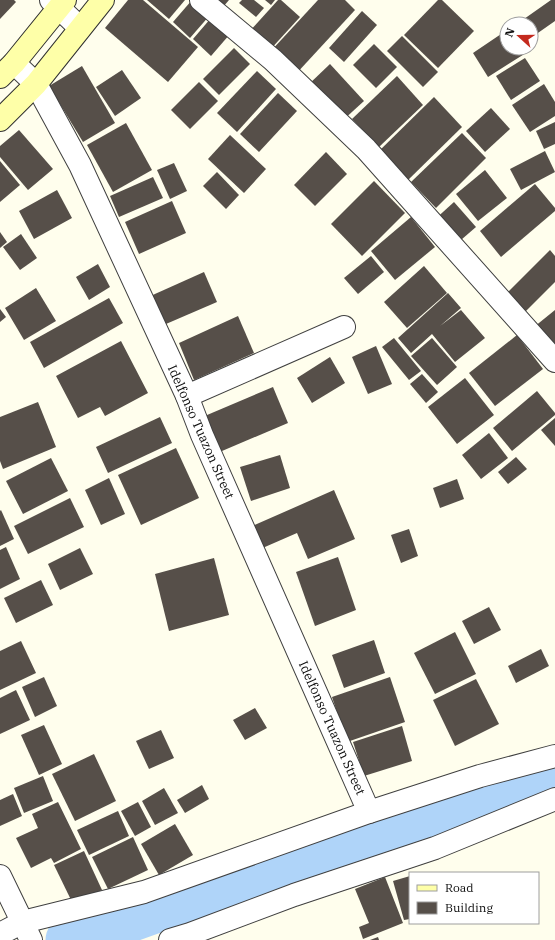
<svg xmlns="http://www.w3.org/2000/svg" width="555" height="940" font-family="'IBM Plex Serif',serif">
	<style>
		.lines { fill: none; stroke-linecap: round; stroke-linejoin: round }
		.river { stroke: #afd4f9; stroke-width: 49 }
		.building { fill: #564f49 }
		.minor-casing { stroke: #404040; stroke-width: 24 }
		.secondary-casing { stroke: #2f2f2f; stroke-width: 24 }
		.minor { stroke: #fff; stroke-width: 22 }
		.secondary { stroke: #feffa8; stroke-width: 22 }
		.labels { text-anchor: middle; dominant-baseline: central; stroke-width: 4; stroke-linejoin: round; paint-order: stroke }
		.street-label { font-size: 13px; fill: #0d0d0d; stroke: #fff }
	</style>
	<rect width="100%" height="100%" fill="#fffeed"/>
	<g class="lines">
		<polyline class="river" points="70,940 76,937 221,885 528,787 555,775"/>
	</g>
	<g class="building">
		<polygon points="0,0 14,0 16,2 0,19"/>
		<polygon points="128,0 143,0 198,47 168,82 105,28"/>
		<polygon points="147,0 185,0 169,19"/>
		<polygon points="192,0 210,15 190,38 173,22"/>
		<polygon points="214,0 229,0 223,7"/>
		<polygon points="242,0 254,0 264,8 256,17 239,3"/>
		<polygon points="265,0 275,0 271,5"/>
		<polygon points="278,0 281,0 300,17 269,51 249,32"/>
		<polygon points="318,0 345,0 355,10 295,75 270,52"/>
		<polygon points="438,0 442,0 474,31 438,68 404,35"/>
		<polygon points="551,0 555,0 555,21 535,35 531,29 531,24 528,24 524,19"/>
		<polygon points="362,11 377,25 344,62 329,48"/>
		<polygon points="211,18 230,34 211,56 193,39"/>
		<polygon points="507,30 507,48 523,48 526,53 488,77 473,53"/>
		<polygon points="402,36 438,72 423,87 387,51"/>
		<polygon points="374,44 397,67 376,88 353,65"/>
		<polygon points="234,48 250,64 219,95 203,79"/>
		<polygon points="525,58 540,81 511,100 496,76"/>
		<polygon points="330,64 364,101 341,122 307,86"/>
		<polygon points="82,66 115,123 83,142 49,86"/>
		<polygon points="122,70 141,98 115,116 96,87"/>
		<polygon points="257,71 276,89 237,132 217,113"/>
		<polygon points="397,76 423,105 379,147 352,119"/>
		<polygon points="199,82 218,101 190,129 171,110"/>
		<polygon points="544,84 555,102 555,116 530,132 512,105"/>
		<polygon points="278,93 297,111 259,152 240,134"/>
		<polygon points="434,97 462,127 405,183 376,154"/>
		<polygon points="491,108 510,129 485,152 466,131"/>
		<polygon points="555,122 555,144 544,149 536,131"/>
		<polygon points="126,123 152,170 113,192 87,145"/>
		<polygon points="19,130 53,169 28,190 0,157 0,146"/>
		<polygon points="462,133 486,158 436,208 411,182"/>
		<polygon points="230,135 266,169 244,193 208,159"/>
		<polygon points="545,151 555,172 521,190 510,169"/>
		<polygon points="326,152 347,174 315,206 294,185"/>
		<polygon points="0,161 20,185 0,202"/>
		<polygon points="174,163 187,191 170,199 157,170"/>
		<polygon points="485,170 507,198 478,221 456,194"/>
		<polygon points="217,172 239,195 226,209 203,186"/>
		<polygon points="153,177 163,198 119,217 110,196"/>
		<polygon points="374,181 405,213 362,256 331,224"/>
		<polygon points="535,184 555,208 555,211 501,257 480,231"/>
		<polygon points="57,190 72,218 34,239 19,211"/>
		<polygon points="172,201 186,233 139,254 125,222"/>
		<polygon points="454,202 476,227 454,246 432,222"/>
		<polygon points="411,217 435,247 395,280 371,251"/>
		<polygon points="0,232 7,242 0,248"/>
		<polygon points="21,234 37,258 20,270 3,247"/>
		<polygon points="550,250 555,256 555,282 523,314 504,296"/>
		<polygon points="371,256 384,272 358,294 344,278"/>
		<polygon points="98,264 110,287 89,300 76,277"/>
		<polygon points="424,266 447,293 407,328 384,302"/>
		<polygon points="204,272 217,302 159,327 146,298"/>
		<polygon points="36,288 56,321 24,340 5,308"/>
		<polygon points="448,293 461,308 440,326 461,310 485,338 455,362 432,334 411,353 398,338"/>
		<polygon points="109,298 123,323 44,368 30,342"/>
		<polygon points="0,309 6,317 0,322"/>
		<polygon points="555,310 555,355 534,327"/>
		<polygon points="238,316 254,353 194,380 179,343"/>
		<polygon points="517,335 543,369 495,406 469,373"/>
		<polygon points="394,338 421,371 409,380 382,347"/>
		<polygon points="432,338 457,367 437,385 411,356"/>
		<polygon points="121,341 148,393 105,416 100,407 78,418 56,376"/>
		<polygon points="376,346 392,384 368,394 352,357"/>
		<polygon points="330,357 345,383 312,403 297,378"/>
		<polygon points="422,374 438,392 426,403 410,384"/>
		<polygon points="465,378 494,415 457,444 428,407"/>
		<polygon points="273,387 288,423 215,454 200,418"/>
		<polygon points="537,391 555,413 555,415 512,451 493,428"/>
		<polygon points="38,402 56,447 3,469 0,461 0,417"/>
		<polygon points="160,417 172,443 108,473 96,447"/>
		<polygon points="555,418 555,446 541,430"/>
		<polygon points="489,433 508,458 481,479 462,455"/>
		<polygon points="176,448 199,498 141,525 118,475"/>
		<polygon points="280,455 290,488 251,501 240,467"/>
		<polygon points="516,457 527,469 508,484 498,472"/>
		<polygon points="51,458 68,491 23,514 6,481"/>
		<polygon points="109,478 125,514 101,525 85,490"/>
		<polygon points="457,479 464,499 440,508 433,488"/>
		<polygon points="334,490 355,539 308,559 297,533 258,550 248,528"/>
		<polygon points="70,498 84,527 28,554 14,526"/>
		<polygon points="1,510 14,539 0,546 0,511"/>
		<polygon points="409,529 418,556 401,563 391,535"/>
		<polygon points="6,547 20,579 0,589 0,550"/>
		<polygon points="80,548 93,574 60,590 48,564"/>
		<polygon points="338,557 356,610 315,626 296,572"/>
		<polygon points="214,558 229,615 169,631 155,574"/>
		<polygon points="41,580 53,605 16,623 4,598"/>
		<polygon points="489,607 501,630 474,644 462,621"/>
		<polygon points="455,632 476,674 435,694 414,653"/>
		<polygon points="374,640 385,673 344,688 332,655"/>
		<polygon points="21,641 36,673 0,690 0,651"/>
		<polygon points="541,649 549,666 516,683 508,666"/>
		<polygon points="44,677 57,706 35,717 22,687"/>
		<polygon points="390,677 405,722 347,742 332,697"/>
		<polygon points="476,679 499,724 455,746 433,700"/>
		<polygon points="16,690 30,720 0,734 0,698"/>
		<polygon points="255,708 267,728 245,740 233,720"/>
		<polygon points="44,725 62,764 39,775 21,735"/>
		<polygon points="402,726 412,761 364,776 353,742"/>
		<polygon points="161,730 174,758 149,769 136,741"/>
		<polygon points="94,754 116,801 75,821 52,774"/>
		<polygon points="43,776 53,801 24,813 14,788"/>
		<polygon points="202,785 209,799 185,813 177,800"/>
		<polygon points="164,788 178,813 155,825 142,801"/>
		<polygon points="13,794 22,816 0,826 0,800"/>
		<polygon points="58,802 81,849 54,863 51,858 31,868 16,838 38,828 32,814"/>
		<polygon points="138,802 151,827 135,836 121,811"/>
		<polygon points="118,811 129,836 89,855 77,830"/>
		<polygon points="175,824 193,855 159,875 141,844"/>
		<polygon points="133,837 148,870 108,889 92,857"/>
		<polygon points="84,851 102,890 73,904 54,865"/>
		<polygon points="410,876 410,919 404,920 393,881"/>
		<polygon points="385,877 403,923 363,939 359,927 369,923 355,889"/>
		<polygon points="378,937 379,940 370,940"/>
	</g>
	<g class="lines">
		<defs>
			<g id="minor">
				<polyline points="51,0 80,28"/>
				<polyline points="201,0 273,60 366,149 555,361"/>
				<polyline points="14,63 36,84 80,165 187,396 202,435 369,812"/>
				<polyline points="187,396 344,327"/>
				<polyline points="0,876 31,940"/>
				<polyline points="0,934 23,922 144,892 369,812 480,776 555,756"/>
				<polyline points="170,940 190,934 294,895 435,848 555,799"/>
			</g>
			<g id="secondary">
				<polyline points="0,77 14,63 65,0"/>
				<polyline points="0,120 36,84 103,0"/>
			</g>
		</defs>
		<use href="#minor" class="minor-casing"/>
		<use href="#secondary" class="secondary-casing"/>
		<use href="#minor" class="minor"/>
		<use href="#secondary" class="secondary"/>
	</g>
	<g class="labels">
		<g class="street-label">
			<text transform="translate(201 432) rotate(66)">Idelfonso Tuazon Street</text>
			<text transform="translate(332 728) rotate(66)">Idelfonso Tuazon Street</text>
		</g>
	</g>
	<rect x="409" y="872" width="130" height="52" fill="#ffffff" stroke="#9e9e9e"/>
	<rect x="417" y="885" width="20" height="6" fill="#feffa8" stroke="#9e9e9e"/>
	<text x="445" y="892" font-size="12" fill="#0d0d0d">Road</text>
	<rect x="417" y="902" width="20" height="12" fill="#564f49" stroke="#9e9e9e"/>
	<text x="445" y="912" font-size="12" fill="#0d0d0d">Building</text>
	<g transform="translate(519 36) rotate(291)"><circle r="19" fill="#ffffff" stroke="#9e9e9e"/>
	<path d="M0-3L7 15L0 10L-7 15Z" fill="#c42a1e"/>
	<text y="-6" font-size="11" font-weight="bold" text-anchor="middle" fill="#0d0d0d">N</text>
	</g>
</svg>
